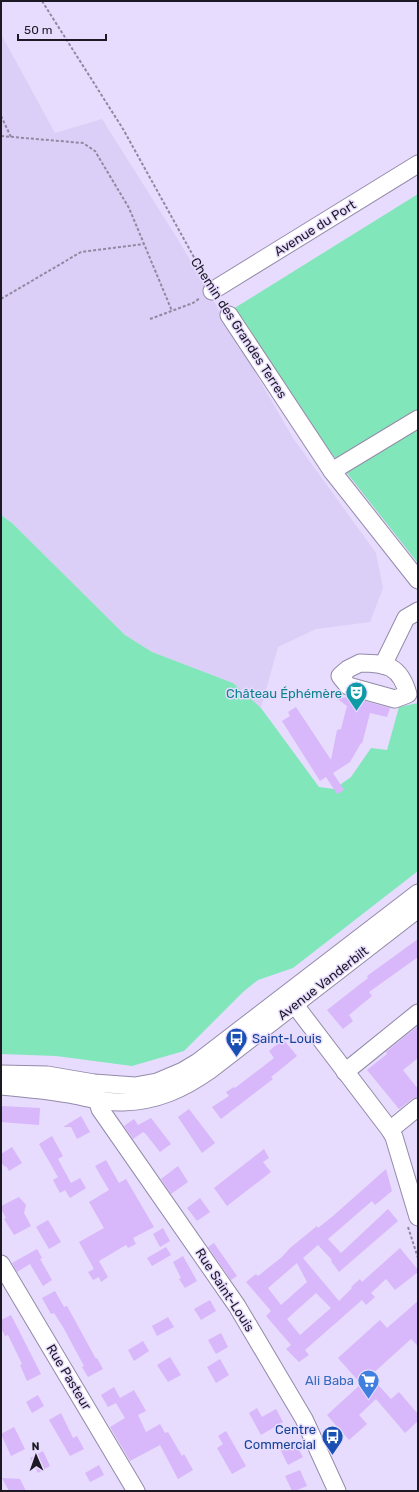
<svg xmlns="http://www.w3.org/2000/svg" width="419" height="1492" font-family="Rubik,sans-serif">
	<style>
		.built { fill: #dccff7 }
		.green { fill: #82e6bb }
		.building { fill: #d8b7fb; fill-rule: evenodd }
		.lines { fill: none; stroke-linecap: round; stroke-linejoin: round }
		.minor-casing { stroke: #948aa9; stroke-width: 19 }
		.path { stroke: #9189a1; stroke-width: 2; stroke-dasharray: 3 2; stroke-linecap: butt }
		.minor { stroke: #fff; stroke-width: 17 }
		.labels { text-anchor: middle; dominant-baseline: central; stroke-width: 3; stroke-linejoin: round; paint-order: stroke }
		.street-label { font-size: 13px; fill: #1c1824; stroke: #e7dcfd }
		.culture-label { font-size: 13px; fill: #0d838f; stroke: #e7dcfd; text-anchor: end }
		.transit-label { font-size: 13px; fill: #164399; stroke: #e7dcfd; text-anchor: start }
		.shop-label { font-size: 13px; fill: #366cbe; stroke: #e7dcfd; text-anchor: end }
	</style>
	<rect width="100%" height="100%" fill="#e7dcfd"/>
	<polygon class="built" points="1,34 55,133 102,119 179,241 293,438 376,553 383,588 370,622 316,629 278,647 261,708 233,683 152,652 125,635 12,523 1,515"/>
	<g class="green">
		<polygon points="418,194 418,561 417,562 328,449 233,309"/>
		<polygon points="1,515 12,523 125,635 152,652 233,683 261,708 319,787 334,789 351,777 371,748 387,750 399,707 418,703 418,871 293,968 258,980 243,992 184,1051 132,1066 56,1056 1,1054"/>
	</g>
	<g class="building">
		<polygon points="350,697 390,708 387,717 370,713 362,744 361,743 350,762 333,773 344,790 337,794 326,777 320,781 282,721 290,716 288,712 296,707 331,760 337,730 341,729 347,706 336,698"/>
		<polygon points="418,939 418,957 369,992 372,996 349,1015 353,1021 343,1029 327,1010 368,978 367,976"/>
		<polygon points="418,1026 418,1058 403,1070 418,1089 418,1097 412,1099 399,1109 367,1070 387,1054 386,1052"/>
		<polygon points="283,1039 297,1056 271,1077 273,1079 221,1119 212,1107 229,1096 226,1092 234,1087 235,1088 274,1058 269,1051"/>
		<polygon points="1,1106 40,1108 39,1125 1,1122"/>
		<polygon points="189,1109 215,1143 202,1153 178,1117"/>
		<polygon points="81,1116 90,1132 77,1139 71,1127 63,1127"/>
		<polygon points="151,1118 171,1144 160,1152 145,1133 144,1133 141,1130 143,1132 133,1139 124,1126 134,1119 138,1125"/>
		<polygon points="52,1136 63,1156 58,1159 71,1183 80,1178 86,1188 70,1198 65,1190 60,1193 53,1180 58,1177 39,1144"/>
		<polygon points="12,1147 22,1163 9,1171 6,1166 5,1167 1,1162 1,1154"/>
		<polygon points="264,1149 269,1158 263,1162 271,1172 227,1206 214,1188"/>
		<polygon points="106,1160 119,1183 126,1179 154,1227 133,1238 136,1244 128,1248 126,1245 99,1261 108,1277 101,1282 99,1277 93,1280 88,1272 94,1269 79,1242 104,1228 89,1202 109,1190 95,1166"/>
		<polygon points="178,1166 188,1182 171,1194 161,1179"/>
		<path d="M386,1169L392,1191L375,1205L372,1201L328,1239L341,1253L388,1209L398,1221L339,1272L331,1261L332,1260L318,1245L303,1258L339,1301L352,1288L351,1287L360,1279L362,1282L400,1248L418,1270V1272L395,1290L386,1279L371,1293L375,1297L366,1305L362,1300L305,1350L309,1355L299,1362L286,1349L291,1345L266,1316L271,1311L246,1282L256,1274L258,1276L282,1257L290,1248L317,1226L318,1228L333,1216ZM297,1263L307,1282L281,1305L268,1288ZM316,1293L331,1308L300,1335L287,1319Z"/>
		<polygon points="19,1197 26,1205 24,1213 31,1226 14,1235 4,1219 6,1218 1,1209 1,1206"/>
		<polygon points="200,1198 210,1212 197,1221 187,1208"/>
		<polygon points="48,1220 61,1242 49,1249 36,1227"/>
		<polygon points="163,1228 170,1241 160,1247 153,1234"/>
		<polygon points="214,1243 237,1276 231,1280 208,1247"/>
		<polygon points="166,1247 171,1255 152,1266 147,1258"/>
		<polygon points="37,1249 42,1258 40,1259 52,1280 43,1286 30,1264 17,1272 12,1263"/>
		<polygon points="183,1256 197,1281 185,1288 179,1279 181,1278 173,1262"/>
		<polygon points="55,1291 64,1307 67,1306 96,1359 97,1358 103,1369 88,1377 82,1367 84,1366 63,1327 54,1313 51,1314 42,1298"/>
		<polygon points="210,1300 216,1311 201,1320 194,1309"/>
		<polygon points="418,1301 418,1346 411,1339 370,1376 391,1399 399,1392 418,1414 418,1421 405,1433 376,1399 359,1415 367,1424 349,1440 327,1415 361,1384 338,1358 380,1320 387,1328"/>
		<polygon points="11,1315 41,1374 27,1381 20,1365 22,1364 8,1335 5,1336 1,1328 1,1320"/>
		<polygon points="168,1317 174,1327 157,1336 152,1326"/>
		<polygon points="221,1333 228,1347 216,1354 208,1340"/>
		<polygon points="143,1341 149,1351 134,1361 128,1350"/>
		<polygon points="170,1357 181,1375 168,1382 157,1365"/>
		<polygon points="220,1359 229,1375 216,1383 207,1367"/>
		<polygon points="114,1387 120,1398 134,1390 146,1411 138,1415 146,1432 160,1424 165,1433 168,1432 182,1456 184,1454 193,1470 178,1479 160,1445 130,1461 110,1427 125,1418 116,1403 108,1407 101,1395"/>
		<polygon points="38,1395 44,1406 32,1413 26,1402"/>
		<polygon points="257,1408 262,1417 276,1409 283,1422 261,1435 249,1413"/>
		<polygon points="61,1413 73,1438 77,1436 84,1449 70,1456 49,1420"/>
		<polygon points="14,1427 25,1449 11,1456 1,1434"/>
		<polygon points="226,1431 246,1466 232,1474 217,1448 223,1444 218,1436"/>
		<polygon points="294,1441 303,1457 288,1465 280,1449"/>
		<polygon points="43,1451 50,1466 38,1473 30,1458"/>
		<polygon points="99,1465 104,1475 90,1482 85,1473"/>
		<polygon points="300,1470 307,1486 295,1491 292,1491 285,1476"/>
		<polygon points="2,1478 20,1479 26,1491 9,1491"/>
	</g>
	<g class="lines">
		<defs>
			<g id="minor">
				<polyline points="212,291 418,164"/>
				<polyline points="229,315 332,471 418,580"/>
				<polyline points="332,471 418,419"/>
				<path d="M360,663C387,663 400,666 408,694L395,699L348,686L340,676L348,669Z"/>
				<polyline points="383,665 406,618 418,611"/>
				<polyline points="288,996 390,1130 394,1137 418,1217"/>
				<polyline points="345,1072 418,1013"/>
				<polyline points="1,1074 47,1075 94,1083 135,1086 157,1082 183,1071 198,1062 418,893"/>
				<path d="M1,1086C23,1088 46,1090 68,1094C86,1097 104,1103 123,1102C157,1101 183,1089 210,1070L418,909"/>
				<polyline points="95,1092 100,1109 237,1306 304,1419 337,1491"/>
				<polyline points="390,1130 418,1107"/>
				<polyline points="1,1264 136,1491"/>
			</g>
		</defs>
		<use href="#minor" class="minor-casing"/>
		<g class="path">
			<polyline points="42,1 123,129 206,279"/>
			<polyline points="1,116 11,137"/>
			<polyline points="1,136 83,143 95,151 129,208 172,311"/>
			<polyline points="1,299 81,252 144,244"/>
			<polyline points="150,319 193,303 200,298"/>
			<polyline points="408,1227 418,1258"/>
		</g>
		<use href="#minor" class="minor"/>
	</g>
	<defs>
		<symbol id="theatre-pin" viewBox="-11 -11 22 30"><path d="M0 17L-7.5 6A9.5 9.5 0 1 1 7.5 6Z" fill="#0f9aa8" stroke="#e7dcfd"/><path d="M-5-5.5Q0-4 5-5.5V0Q5 5 0 6Q-5 5-5 0ZM-3.3-2.5H-1v1.5H-3.3ZM1-2.5H3.3v1.5H1ZM-2.8 1Q0 5.5 2.8 1Z" fill="#fff"/></symbol>
		<symbol id="bus-pin" viewBox="-11 -11 22 30"><path d="M0 17L-7.5 6A9.5 9.5 0 1 1 7.5 6Z" fill="#1a4fb4" stroke="#e7dcfd"/><path d="M-5-6H5V4H4V6H2V4H-2V6H-4V4H-5ZM-3.5-4V0h7V-4ZM-3.5 1.2v1.5H-2V1.2ZM2 1.2v1.5H3.5V1.2Z" fill="#fff"/></symbol>
		<symbol id="supermarket-pin" viewBox="-11 -11 22 30"><path d="M0 17L-7.5 6A9.5 9.5 0 1 1 7.5 6Z" fill="#3f7fe0" stroke="#e7dcfd"/><path d="M-6-5.5h2.5l.6 2H6L4.5 2H-2.5L-4.4-4H-6ZM-1.5 3.2a1.3 1.3 0 1 0 .1 0ZM3 3.2a1.3 1.3 0 1 0 .1 0Z" fill="#fff"/></symbol>
	</defs>
	<g fill-rule="evenodd">
		<use href="#theatre-pin" x="344" y="680" width="25" height="34"/>
		<use href="#bus-pin" x="224" y="1026" width="25" height="34"/>
		<use href="#supermarket-pin" x="356" y="1368" width="25" height="34"/>
		<use href="#bus-pin" x="320" y="1424" width="25" height="34"/>
	</g>
	<g class="labels">
		<g class="street-label">
			<text transform="translate(315 228) rotate(-32)">Avenue du Port</text>
			<text transform="translate(239 328) rotate(57)">Chemin des Grandes Terres</text>
			<text transform="translate(323 983) rotate(-38)">Avenue Vanderbilt</text>
			<text transform="translate(225 1290) rotate(57)">Rue Saint-Louis</text>
			<text transform="translate(69 1377) rotate(59)">Rue Pasteur</text>
		</g>
		<g class="culture-label">
			<text x="342" y="693">Château Éphémère</text>
		</g>
		<g class="transit-label">
			<text x="252" y="1038">Saint-Louis</text>
			<text x="316" y="1429" text-anchor="end">Centre<tspan x="316" dy="15">Commercial</tspan></text>
		</g>
		<g class="shop-label">
			<text x="354" y="1380">Ali Baba</text>
		</g>
	</g>
	<rect width="419" height="1492" fill="none" stroke="#1c1824" stroke-width="4"/>
	<g transform="translate(36 1456) rotate(358)" stroke="#e7dcfd" stroke-width="3" paint-order="stroke">
	<path d="M0-3L7 15L0 10L-7 15Z" fill="#1c1824"/>
	<text y="-6" font-size="11" font-weight="bold" text-anchor="middle" fill="#1c1824">N</text>
	</g>
	<path d="M18 34v6h88v-6" fill="none" stroke="#1c1824" stroke-width="2"/>
	<text x="24" y="34" font-size="12" fill="#1c1824" stroke="#e7dcfd" stroke-width="3" paint-order="stroke">50 m</text>
</svg>
